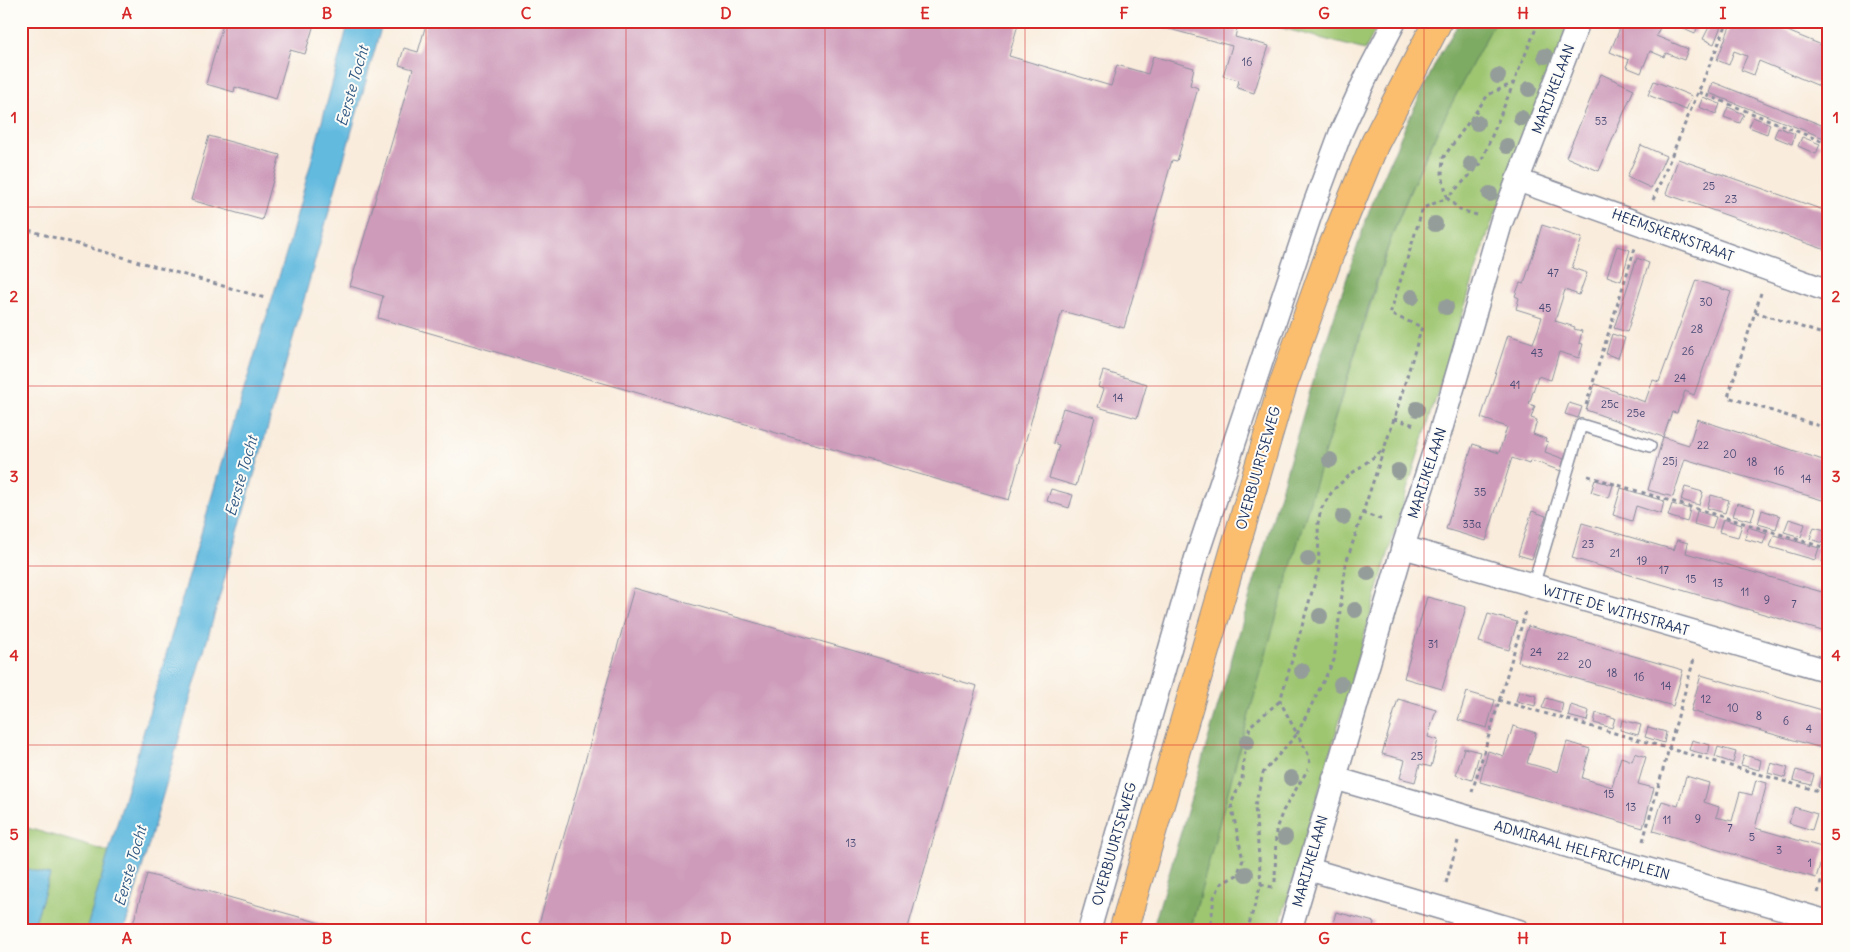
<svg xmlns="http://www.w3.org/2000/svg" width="1850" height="952" font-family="Delius,sans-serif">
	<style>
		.green { fill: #9ec671; stroke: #5c7a68 }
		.forest { fill: #7eab63; stroke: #4c6d60 }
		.water { fill: #62badf; stroke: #3e749e }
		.building { fill: #ce9bba }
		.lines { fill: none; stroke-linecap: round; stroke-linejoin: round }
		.service-casing { stroke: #8a8e9d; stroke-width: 14 }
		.minor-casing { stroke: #8a8e9d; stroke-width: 25 }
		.primary-casing { stroke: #8a8e9d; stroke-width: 30 }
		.path { stroke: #8a8e9d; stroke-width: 3; stroke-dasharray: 4 4; stroke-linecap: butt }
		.service { stroke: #fff; stroke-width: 11 }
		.minor { stroke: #fff; stroke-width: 22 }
		.primary { stroke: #fbbd6e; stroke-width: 28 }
		.tree { fill: #949d9a }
		.grid { fill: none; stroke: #d62828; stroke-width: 1; stroke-opacity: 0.55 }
		.labels { text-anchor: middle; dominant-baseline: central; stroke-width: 4; stroke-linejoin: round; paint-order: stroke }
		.number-label { font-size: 11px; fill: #484a75 }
		.street-label { font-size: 14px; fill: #1b2f5e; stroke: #fdfcf7 }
		.water-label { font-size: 15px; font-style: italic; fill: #305985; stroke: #fdfcf7 }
		.neatline { fill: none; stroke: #d62828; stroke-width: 2 }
		.grid-label { font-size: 16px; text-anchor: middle; font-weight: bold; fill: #d62828 }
	</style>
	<rect width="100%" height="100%" fill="#fdfcf7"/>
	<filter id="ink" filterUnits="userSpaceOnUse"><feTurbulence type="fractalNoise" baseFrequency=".02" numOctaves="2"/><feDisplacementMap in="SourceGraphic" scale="10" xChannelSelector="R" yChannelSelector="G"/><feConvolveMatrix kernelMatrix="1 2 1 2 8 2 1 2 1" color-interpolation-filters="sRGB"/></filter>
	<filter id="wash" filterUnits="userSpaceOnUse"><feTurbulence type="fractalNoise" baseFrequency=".0096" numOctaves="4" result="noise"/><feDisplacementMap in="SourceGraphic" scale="20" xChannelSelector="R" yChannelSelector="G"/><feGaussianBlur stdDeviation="1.12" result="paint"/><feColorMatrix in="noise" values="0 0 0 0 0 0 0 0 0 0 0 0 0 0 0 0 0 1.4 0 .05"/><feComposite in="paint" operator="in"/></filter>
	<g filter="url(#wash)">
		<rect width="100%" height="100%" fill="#f9ecdc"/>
		<g class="green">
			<polygon points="1256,21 1380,21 1365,50"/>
			<polygon points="1495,21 1571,21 1488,233 1406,493 1278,931 1190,931 1276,612 1311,496 1390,241 1414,182 1449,107"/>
			<polygon points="21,826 109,852 86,931 32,931 50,875 21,867"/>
		</g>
		<path class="forest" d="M1460,21H1498L1491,29C1454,98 1417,167 1390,241C1371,294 1356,351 1339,405C1285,579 1238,755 1190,931H1152L1313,381L1369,211L1404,129L1440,54Z"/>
		<g class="water">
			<path d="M349,21H383C297,324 211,628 124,931H86L222,461L289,244Z"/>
			<polygon points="21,867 50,875 32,931 21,931"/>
		</g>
		<g id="blocks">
			<g class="building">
				<polygon points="224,21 315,21 305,54 290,50 276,99 235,87 234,92 206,84"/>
				<polygon points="427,21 1019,21 1009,56 1111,86 1117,65 1148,74 1153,56 1194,68 1190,85 1198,88 1177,161 1172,160 1124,328 1062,311 1009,500 378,318 383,296 350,286 413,69 399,65 404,48 418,52"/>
				<polygon points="1164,21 1212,21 1237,29 1235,37 1269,46 1254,93 1237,88 1239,80 1223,76 1232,46 1162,27"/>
				<polygon points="1623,21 1663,21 1656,36 1688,49 1684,60 1666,53 1664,57 1650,51 1641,73 1626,67 1629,60 1610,52"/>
				<polygon points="1679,21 1723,21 1714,44 1703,39 1709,27 1699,23 1695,34 1677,26"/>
				<polygon points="1732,21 1763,21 1829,48 1829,90 1759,61 1754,75 1741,70 1747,56 1734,51 1729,65 1717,60"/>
				<polygon points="1601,74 1634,89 1599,171 1566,157"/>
				<polygon points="1654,81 1692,96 1686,110 1648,95"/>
				<polygon points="1713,82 1829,128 1829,140 1709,93"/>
				<polygon points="1703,97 1720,104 1716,114 1699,107"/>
				<polygon points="1728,107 1744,114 1740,123 1724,117"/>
				<polygon points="1753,117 1770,124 1767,134 1749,127"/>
				<polygon points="1778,127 1795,134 1792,144 1774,137"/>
				<polygon points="209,136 280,155 262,220 191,200"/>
				<polygon points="1802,137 1820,144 1816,154 1798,146"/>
				<polygon points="1641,145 1666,156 1651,188 1627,177"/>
				<polygon points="1678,159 1829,212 1829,251 1666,194"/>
				<polygon points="1542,225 1582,238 1572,268 1587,273 1579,295 1565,290 1555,321 1575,327 1574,329 1582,331 1579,343 1583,344 1579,358 1559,352 1551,380 1538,376 1529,404 1535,406 1531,418 1537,420 1533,434 1546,439 1545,441 1548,442 1545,452 1564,459 1561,471 1539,463 1530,461 1529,464 1512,458 1486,541 1446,529 1473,444 1499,453 1507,427 1481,418 1508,335 1533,343 1538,330 1542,317 1516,309 1519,298 1515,296 1520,283 1524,284"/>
				<polygon points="1617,246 1630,250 1621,281 1607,276"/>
				<polygon points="1637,258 1649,263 1627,332 1614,328"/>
				<polygon points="1696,280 1731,292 1694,395 1685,391 1677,413 1672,412 1663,437 1586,410 1595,384 1645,402 1653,380 1659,382"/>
				<polygon points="1612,334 1625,338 1618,358 1606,354"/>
				<polygon points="1103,371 1147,384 1137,418 1098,407 1104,389 1098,387"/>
				<polygon points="1569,403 1582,407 1578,418 1565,414"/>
				<polygon points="1063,408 1095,417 1076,486 1049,478 1059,445 1053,443"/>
				<polygon points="1697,419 1829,462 1829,502 1685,459 1673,497 1648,490 1663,437 1689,445"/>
				<polygon points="1595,480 1613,485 1609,498 1591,492"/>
				<polygon points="1685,487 1703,492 1699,505 1681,500"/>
				<polygon points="1621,488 1664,501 1661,514 1636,506 1632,521 1613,515"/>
				<polygon points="1051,489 1073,495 1069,508 1047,501"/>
				<polygon points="1711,495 1729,500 1725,513 1707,508"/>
				<polygon points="1737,503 1755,508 1751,521 1733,516"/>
				<polygon points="1672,504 1690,509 1687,522 1668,516"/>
				<polygon points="1762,510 1780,516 1776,529 1758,524"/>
				<polygon points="1532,511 1546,516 1532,559 1518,555"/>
				<polygon points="1697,511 1716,517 1712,529 1694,524"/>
				<polygon points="1723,519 1742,525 1738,537 1719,532"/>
				<polygon points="1789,519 1805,524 1801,537 1784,532"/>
				<polygon points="1582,523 1674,550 1677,540 1688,543 1686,553 1829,594 1829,633 1572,558"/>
				<polygon points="1748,527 1767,533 1763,544 1745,539"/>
				<polygon points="1814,527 1829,531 1827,544 1810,539"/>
				<polygon points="1774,535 1819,548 1815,560 1770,547"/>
				<polygon points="1825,550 1829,551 1829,565 1822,562"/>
				<polygon points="634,588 977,686 907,931 537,931"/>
				<polygon points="1427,597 1466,607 1442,689 1404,678"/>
				<polygon points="1488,614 1517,622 1509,650 1479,642"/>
				<polygon points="1528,626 1683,670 1673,706 1518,662"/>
				<polygon points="1701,675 1829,712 1829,750 1691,711"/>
				<polygon points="1519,691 1537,696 1535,706 1516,701"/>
				<polygon points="1467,692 1495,700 1487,728 1458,720"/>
				<polygon points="1546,698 1563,703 1561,713 1542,708"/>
				<polygon points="1398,699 1436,710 1428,737 1438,740 1431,767 1420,764 1415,782 1400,778 1405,760 1382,754"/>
				<polygon points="1571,705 1589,711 1587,721 1568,716"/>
				<polygon points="1596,713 1615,718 1612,728 1594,723"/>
				<polygon points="1622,720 1641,725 1638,735 1620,730"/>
				<polygon points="1513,726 1536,733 1527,763 1558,772 1567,742 1578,745 1590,749 1582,778 1612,787 1621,757 1632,761 1635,753 1646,757 1638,784 1654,788 1643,828 1480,782 1488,751 1504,756"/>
				<polygon points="1648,727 1666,732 1664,743 1645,737"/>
				<polygon points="1692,740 1710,745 1708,755 1689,750"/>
				<polygon points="1718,747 1736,752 1733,763 1715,757"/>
				<polygon points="1464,748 1480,752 1472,780 1456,775"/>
				<polygon points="1744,755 1761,760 1759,770 1741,765"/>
				<polygon points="1771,763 1788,768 1785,778 1768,773"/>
				<polygon points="1796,770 1814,775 1811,785 1793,780"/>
				<polygon points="1686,776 1709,783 1704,802 1719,807 1716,817 1732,821 1740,792 1752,795 1756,780 1767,783 1755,828 1825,848 1816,878 1653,831 1662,801 1678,806"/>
				<polygon points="1821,777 1829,779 1829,790 1818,787"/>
				<polygon points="1794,807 1817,814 1812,830 1789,823"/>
				<polygon points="147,874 345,930 345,931 131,931"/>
				<polygon points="1336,912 1374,922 1372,931 1331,931"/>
			</g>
		</g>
	</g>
	<g filter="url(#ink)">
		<use href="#blocks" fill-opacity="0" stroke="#8a8e9d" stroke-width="1"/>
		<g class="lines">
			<defs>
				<polyline id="service" points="1533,586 1581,425 1650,446"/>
				<g id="minor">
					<polyline points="1517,180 1829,291"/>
					<polyline points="1403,547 1829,671"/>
					<polyline points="1334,778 1829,922"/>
					<polyline points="1308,869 1519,931"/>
					<polyline points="1089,931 1196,558 1310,216 1341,132 1369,71 1395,21"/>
					<polyline points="1290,931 1403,547 1440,433 1501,223 1579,21"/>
				</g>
				<polyline id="primary" points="1123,931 1282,388 1330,253 1375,143 1438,21"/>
			</defs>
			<use href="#service" class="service-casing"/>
			<use href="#minor" class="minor-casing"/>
			<use href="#primary" class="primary-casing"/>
			<g class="path">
				<polyline points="1699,92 1829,144"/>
				<polyline points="1653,200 1728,21"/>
				<polyline points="1477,215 1460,210 1447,198 1480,165 1539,21"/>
				<polyline points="21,228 265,298"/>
				<polyline points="1761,293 1728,397 1829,429"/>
				<polyline points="1755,312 1829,336"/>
				<polyline points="1586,405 1635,248"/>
				<polyline points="1394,419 1415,425"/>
				<polyline points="1588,476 1829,549"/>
				<polyline points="1362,513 1383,520"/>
				<polyline points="1498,700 1829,794"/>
				<polyline points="1310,763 1308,754 1297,734 1334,660 1346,563 1394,419 1422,327 1390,314 1423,208 1447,198 1442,174 1443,158 1488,95 1513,83"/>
				<polyline points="1472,792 1526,611"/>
				<polyline points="1643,841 1694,659"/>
				<polyline points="1275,882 1276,829 1283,811 1308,769"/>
				<polyline points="1446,883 1458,841"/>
				<polyline points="1261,884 1275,888"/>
				<polyline points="1818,893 1829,853"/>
				<polyline points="1210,931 1214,897 1221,884 1237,875 1243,860 1231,804 1242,779 1245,751 1250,726 1280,701"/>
				<polyline points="1247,931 1261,884 1255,806 1263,773 1297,734 1280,701 1319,568 1318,523 1321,509 1333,490 1351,474 1383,450"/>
			</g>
			<use href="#service" class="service"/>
			<use href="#minor" class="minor"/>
			<use href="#primary" class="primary"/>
		</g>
		<g class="tree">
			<circle cx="1545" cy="56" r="8"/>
			<circle cx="1498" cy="76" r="8"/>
			<circle cx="1529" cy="89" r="8"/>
			<circle cx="1521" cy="118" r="8"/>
			<circle cx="1477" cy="123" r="8"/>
			<circle cx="1507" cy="146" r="8"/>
			<circle cx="1471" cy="164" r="8"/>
			<circle cx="1490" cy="194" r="8"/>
			<circle cx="1435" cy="224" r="8"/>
			<circle cx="1412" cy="297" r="8"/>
			<circle cx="1446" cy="307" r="8"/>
			<circle cx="1417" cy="409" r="8"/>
			<circle cx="1330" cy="460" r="8"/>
			<circle cx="1398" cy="471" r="8"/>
			<circle cx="1343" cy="517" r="8"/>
			<circle cx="1308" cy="559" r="8"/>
			<circle cx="1368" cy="573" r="8"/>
			<circle cx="1355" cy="610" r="8"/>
			<circle cx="1320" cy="616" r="8"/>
			<circle cx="1302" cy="671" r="8"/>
			<circle cx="1341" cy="684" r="8"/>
			<circle cx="1247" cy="742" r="8"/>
			<circle cx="1291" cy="778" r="8"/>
			<circle cx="1285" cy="837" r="8"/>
			<circle cx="1246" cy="874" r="8"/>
		</g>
	</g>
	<path class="grid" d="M227,21V931M426,21V931M626,21V931M825,21V931M1025,21V931M1224,21V931M1424,21V931M1623,21V931M21,207H1829M21,386H1829M21,566H1829M21,745H1829"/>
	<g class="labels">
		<g class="number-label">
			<text x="1247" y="62">16</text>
			<text x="1601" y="121">53</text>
			<text x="1709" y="186">25</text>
			<text x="1731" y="199">23</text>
			<text x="1553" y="273">47</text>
			<text x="1706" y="302">30</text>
			<text x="1545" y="308">45</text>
			<text x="1697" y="329">28</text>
			<text x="1688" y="351">26</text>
			<text x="1537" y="353">43</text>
			<text x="1680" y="378">24</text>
			<text x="1515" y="385">41</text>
			<text x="1118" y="398">14</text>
			<text x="1610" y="404">25c</text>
			<text x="1636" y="413">25e</text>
			<text x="1703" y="445">22</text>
			<text x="1730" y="454">20</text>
			<text x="1670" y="461">25j</text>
			<text x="1752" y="462">18</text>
			<text x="1779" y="471">16</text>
			<text x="1806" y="479">14</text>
			<text x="1480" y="492">35</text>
			<text x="1472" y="524">33a</text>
			<text x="1588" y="544">23</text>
			<text x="1615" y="553">21</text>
			<text x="1642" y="561">19</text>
			<text x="1664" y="570">17</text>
			<text x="1691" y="579">15</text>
			<text x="1718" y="583">13</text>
			<text x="1745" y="592">11</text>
			<text x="1767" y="600">9</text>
			<text x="1794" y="604">7</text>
			<text x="1433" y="644">31</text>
			<text x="1536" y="652">24</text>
			<text x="1563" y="656">22</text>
			<text x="1585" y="664">20</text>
			<text x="1612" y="673">18</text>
			<text x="1639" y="677">16</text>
			<text x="1666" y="686">14</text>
			<text x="1706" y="699">12</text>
			<text x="1733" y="708">10</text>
			<text x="1759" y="716">8</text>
			<text x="1786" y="721">6</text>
			<text x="1809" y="729">4</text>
			<text x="1417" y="756">25</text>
			<text x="1609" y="794">15</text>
			<text x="1631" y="807">13</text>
			<text x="1698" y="819">9</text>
			<text x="1667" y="820">11</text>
			<text x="1730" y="828">7</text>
			<text x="1752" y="837">5</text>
			<text x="851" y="843">13</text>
			<text x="1779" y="850">3</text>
			<text x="1810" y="863">1</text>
		</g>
		<g class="street-label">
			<text transform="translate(1553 89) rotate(-69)">MARIJKELAAN</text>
			<text transform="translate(1673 235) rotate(20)">HEEMSKERKSTRAAT</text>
			<text transform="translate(1258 468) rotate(-74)">OVERBUURTSEWEG</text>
			<text transform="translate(1427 473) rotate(-72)">MARIJKELAAN</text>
			<text transform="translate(1616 610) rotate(16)">WITTE DE WITHSTRAAT</text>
			<text transform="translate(1114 844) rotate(-74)">OVERBUURTSEWEG</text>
			<text transform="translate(1582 850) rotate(16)">ADMIRAAL HELFRICHPLEIN</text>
			<text transform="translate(1310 861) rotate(-74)">MARIJKELAAN</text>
		</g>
		<g class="water-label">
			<text transform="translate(352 86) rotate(-74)">Eerste Tocht</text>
			<text transform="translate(241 476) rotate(-74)">Eerste Tocht</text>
			<text transform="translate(130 866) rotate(-74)">Eerste Tocht</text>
		</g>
	</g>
	<rect width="1850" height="952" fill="none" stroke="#fdfcf7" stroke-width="55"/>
	<rect x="28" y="28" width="1794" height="896" class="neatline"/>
	<g class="grid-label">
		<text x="127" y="19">A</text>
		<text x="327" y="19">B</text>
		<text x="526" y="19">C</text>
		<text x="726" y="19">D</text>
		<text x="925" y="19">E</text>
		<text x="1124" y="19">F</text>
		<text x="1324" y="19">G</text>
		<text x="1523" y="19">H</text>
		<text x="1723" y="19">I</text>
		<text x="14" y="123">1</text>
		<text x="1836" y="123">1</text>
		<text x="14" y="302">2</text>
		<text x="1836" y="302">2</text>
		<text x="14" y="482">3</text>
		<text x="1836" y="482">3</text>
		<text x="14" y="661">4</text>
		<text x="1836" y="661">4</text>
		<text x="14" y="840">5</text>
		<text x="1836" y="840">5</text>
		<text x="127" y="944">A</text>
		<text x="327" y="944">B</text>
		<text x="526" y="944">C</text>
		<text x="726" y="944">D</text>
		<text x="925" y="944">E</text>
		<text x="1124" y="944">F</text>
		<text x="1324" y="944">G</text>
		<text x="1523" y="944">H</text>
		<text x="1723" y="944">I</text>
	</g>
</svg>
